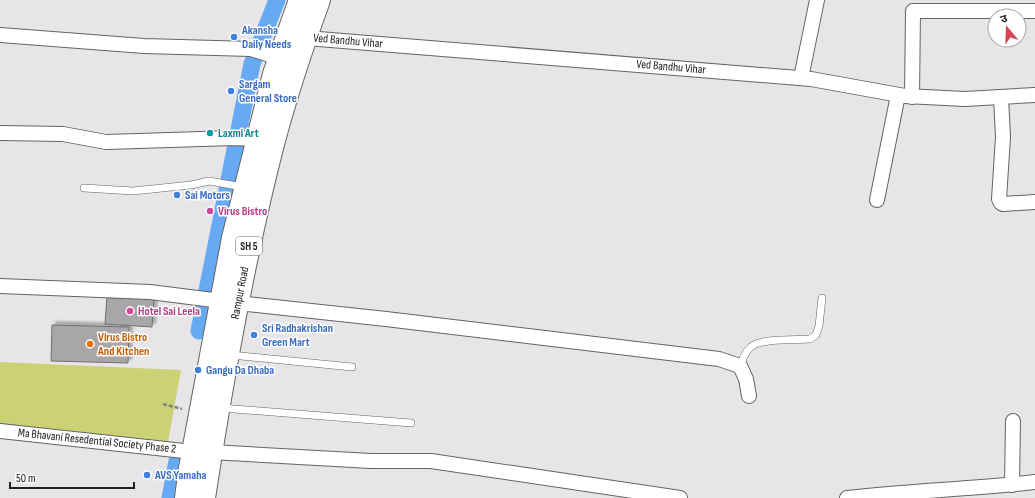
<svg xmlns="http://www.w3.org/2000/svg" width="1035" height="498" font-family="'Sofia Sans Condensed','Noto Sans Devanagari',sans-serif">
	<style>
		.green { fill: #cbd175 }
		.lines { fill: none; stroke-linecap: round; stroke-linejoin: round }
		.canal { stroke: #67aaf3; stroke-width: 17 }
		.building { fill: #a8a6a9; stroke: #6f6e71; filter: url(#shadow) }
		.lane-casing { stroke: #646365; stroke-width: 8 }
		.street-casing { stroke: #646365; stroke-width: 16 }
		.primary-casing { stroke: #646365; stroke-width: 24 }
		.path { stroke: #838284; stroke-width: 2.5; stroke-dasharray: 4 2; stroke-linecap: butt }
		.lane { stroke: #fff; stroke-width: 7 }
		.street { stroke: #fff; stroke-width: 14 }
		.primary { stroke: #fff; stroke-width: 22 }
		.shop-dot { fill: #3f7fe0; stroke: #fff; stroke-width: 1.5 }
		.culture-dot { fill: #0f9aa8; stroke: #fff; stroke-width: 1.5 }
		.hotel-dot { fill: #d1479c; stroke: #fff; stroke-width: 1.5 }
		.food-dot { fill: #e8710a; stroke: #fff; stroke-width: 1.5 }
		.labels { text-anchor: middle; dominant-baseline: central; stroke-width: 3; stroke-linejoin: round; paint-order: stroke }
		.shield { fill: #fff; stroke: #636364; stroke-width: 1 }
		.shield-label { font-size: 11px; font-weight: bold; fill: #202021 }
		.shop-label { font-size: 12px; font-weight: bold; fill: #366cbe; stroke: #fff; text-anchor: start }
		.street-label { font-size: 12px; fill: #202021; stroke: #fff }
		.culture-label { font-size: 12px; font-weight: bold; fill: #0d838f; stroke: #fff; text-anchor: start }
		.hotel-label { font-size: 12px; font-weight: bold; fill: #b23c85; stroke: #fff; text-anchor: start }
		.food-label { font-size: 12px; font-weight: bold; fill: #c56008; stroke: #fff; text-anchor: start }
	</style>
	<defs>
		<filter id="shadow"><feDropShadow dx="3.5" dy="-3.5" stdDeviation="1" flood-color="#0004"/></filter>
	</defs>
	<rect width="100%" height="100%" fill="#e7e5e8"/>
	<polygon class="green" points="0,362 181,370 168,442 0,425"/>
	<g class="lines">
		<g class="canal">
			<polyline points="199,331 252,64 277,0"/>
			<polyline points="170,498 177,461"/>
		</g>
	</g>
	<g class="building">
		<polygon points="107,296 154,298 152,327 105,324"/>
		<polygon points="52,325 129,327 128,363 51,361"/>
	</g>
	<g class="lines">
		<defs>
			<g id="lane">
				<polyline points="84,188 133,191 191,185 209,181 243,187"/>
				<polyline points="231,355 352,367"/>
				<path d="M740,366C743,359 745,351 751,347C761,338 795,340 810,339L816,335L819,326L822,298"/>
				<polyline points="221,408 411,423"/>
			</g>
			<g id="street">
				<polyline points="0,35 144,46 251,49 279,58"/>
				<polyline points="306,38 811,79 905,96 965,99 1035,95"/>
				<polyline points="801,78 817,0"/>
				<polyline points="912,97 913,11 1035,11"/>
				<polyline points="1001,97 1003,137 999,199 1001,203 1003,204 1035,202"/>
				<polyline points="0,133 63,134 106,142 233,138 258,139"/>
				<polyline points="877,200 898,95"/>
				<polyline points="0,286 150,292 221,301"/>
				<polyline points="238,303 386,319 719,359 740,366 746,379 749,396"/>
				<polyline points="0,431 193,452"/>
				<polyline points="211,452 371,461 431,461 680,498"/>
				<polyline points="1012,485 1013,421"/>
				<path d="M847,498C909,491 972,489 1035,482"/>
			</g>
			<g id="primary">
				<polyline points="186,498 190,468 233,238 274,74 300,0"/>
				<path d="M204,498C222,380 243,260 273,144C286,95 302,47 319,0"/>
			</g>
		</defs>
		<use href="#lane" class="lane-casing"/>
		<use href="#street" class="street-casing"/>
		<use href="#primary" class="primary-casing"/>
		<polyline class="path" points="163,404 182,409"/>
		<use href="#lane" class="lane"/>
		<use href="#street" class="street"/>
		<use href="#primary" class="primary"/>
	</g>
	<g class="shop-dot">
		<circle cx="234" cy="37" r="4"/>
		<circle cx="231" cy="91" r="4"/>
		<circle cx="177" cy="195" r="4"/>
		<circle cx="254" cy="335" r="4"/>
		<circle cx="198" cy="370" r="4"/>
		<circle cx="147" cy="475" r="4"/>
	</g>
	<circle class="culture-dot" cx="210" cy="133" r="4"/>
	<g class="hotel-dot">
		<circle cx="210" cy="211" r="4"/>
		<circle cx="130" cy="311" r="4"/>
	</g>
	<circle class="food-dot" cx="90" cy="344" r="4"/>
	<g class="labels">
		<rect class="shield" x="236" y="237" width="26" height="18" rx="3"/>
		<g class="shield-label">
			<text x="249" y="246">SH 5</text>
		</g>
		<g class="shop-label">
			<text x="242" y="30">Akansha<tspan x="242" dy="14">Daily Needs</tspan></text>
			<text x="239" y="84">Sargam<tspan x="239" dy="14">General Store</tspan></text>
			<text x="185" y="195">Sai Motors</text>
			<text x="262" y="328">Sri Radhakrishan<tspan x="262" dy="14">Green Mart</tspan></text>
			<text x="206" y="370">Gangu Da Dhaba</text>
			<text x="155" y="475">AVS Yamaha</text>
		</g>
		<g class="street-label">
			<text transform="translate(348 41) rotate(5)">Ved Bandhu Vihar</text>
			<text transform="translate(671 67) rotate(5)">Ved Bandhu Vihar</text>
			<text transform="translate(240 293) rotate(-79)">Rampur Road</text>
			<text transform="translate(97 441) rotate(6)">Ma Bhavani Resedential Society Phase 2</text>
		</g>
		<g class="culture-label">
			<text x="218" y="133">Laxmi Art</text>
		</g>
		<g class="hotel-label">
			<text x="218" y="211">Virus Bistro</text>
			<text x="138" y="311">Hotel Sai Leela</text>
		</g>
		<g class="food-label">
			<text x="98" y="337">Virus Bistro<tspan x="98" dy="14">And Kitchen</tspan></text>
		</g>
	</g>
	<g transform="translate(1007 28) rotate(341)"><circle r="19" fill="#ffffff" stroke="#a6a6a6"/>
	<path d="M0-3L7 15L0 10L-7 15Z" fill="#d64552"/>
	<text y="-6" font-size="11" font-weight="bold" text-anchor="middle" fill="#202021">उ</text>
	</g>
	<path d="M10 482v6h124v-6" fill="none" stroke="#202021" stroke-width="2"/>
	<text x="16" y="482" font-size="12" fill="#202021" stroke="#ffffff" stroke-width="3" paint-order="stroke">50 m</text>
</svg>
